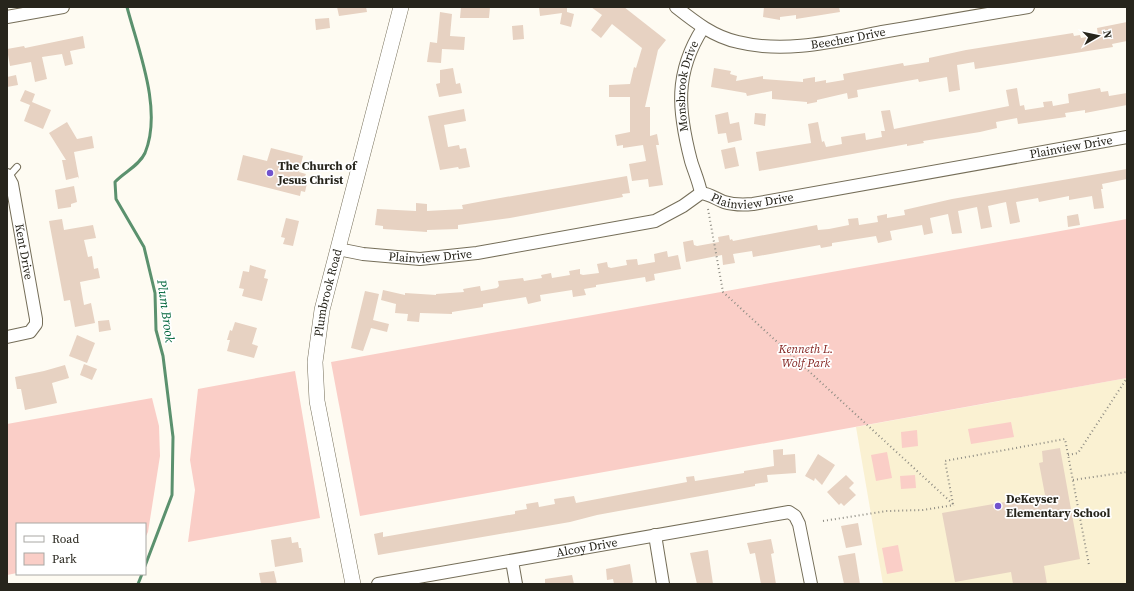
<svg xmlns="http://www.w3.org/2000/svg" width="1134" height="591" font-family="'Source Serif 4',serif">
	<style>
		.built { fill: #faf1d2 }
		.green { fill: #facec7 }
		.lines { fill: none; stroke-linecap: round; stroke-linejoin: round }
		.stream { stroke: #5b916e; stroke-width: 3 }
		.building { fill: #e7d2c2 }
		.service-casing { stroke: #756e59; stroke-width: 8 }
		.minor-casing { stroke: #756e59; stroke-width: 14 }
		.tertiary-casing { stroke: #756e59; stroke-width: 16 }
		.path { stroke: #8e8c83; stroke-width: 2; stroke-dasharray: 1 3; stroke-linecap: butt }
		.service { stroke: #fff; stroke-width: 6 }
		.minor { stroke: #fff; stroke-width: 12 }
		.tertiary { stroke: #fff; stroke-width: 15 }
		.poi-dot { fill: #7153cd; stroke: #fff; stroke-width: 1.5 }
		.labels { text-anchor: middle; dominant-baseline: central; stroke-width: 3.5; stroke-linejoin: round; paint-order: stroke }
		.street-label { font-size: 12px; fill: #27251c; stroke: #fff }
		.poi-label { font-size: 12px; font-weight: bold; fill: #27251c; stroke: #fff; text-anchor: start }
		.park-label { font-size: 12px; font-style: italic; fill: #801e1a; stroke: #fff }
		.water-label { font-size: 13px; font-style: italic; fill: #00653b; stroke: #fff }
	</style>
	<rect width="100%" height="100%" fill="#fefbf2"/>
	<polygon class="built" points="1127,378 1127,584 883,584 856,427"/>
	<g class="green">
		<polygon points="1127,219 1127,378 360,516 331,362"/>
		<polygon points="295,371 320,518 188,542 195,490 190,460 198,389"/>
		<polygon points="152,398 159,426 160,456 148,532 145,538 145,524 17,524 17,573 7,575 7,424"/>
		<polygon points="1011,422 1014,437 971,444 968,429"/>
		<polygon points="917,430 918,446 902,448 901,432"/>
		<polygon points="887,452 892,478 876,481 871,455"/>
		<polygon points="915,475 916,488 901,489 900,476"/>
		<polygon points="898,545 903,571 887,574 882,548"/>
	</g>
	<g class="lines">
		<g class="stream">
			<path d="M127,7C138,49 163,110 145,153C139,166 124,172 115,182L116,199L144,247L155,293L156,330L163,356L173,437L172,495L145,566"/>
			<polyline points="138,584 142,574"/>
		</g>
	</g>
	<g class="building">
		<polygon points="337,7 366,7 367,12 339,16"/>
		<polygon points="461,7 490,7 489,18 460,18"/>
		<polygon points="539,7 567,7 567,12 574,14 571,27 560,24 562,13 540,16"/>
		<polygon points="591,7 624,7 666,40 658,50 645,107 650,107 650,136 657,134 659,145 656,145 663,185 649,187 648,179 632,181 629,164 646,161 643,145 623,148 623,145 617,146 615,135 630,132 630,97 609,97 609,85 630,84 634,67 636,68 642,48 612,24 601,38 591,30 602,15"/>
		<polygon points="764,7 839,7 840,12 796,19 796,15 780,17 780,20 763,17"/>
		<polygon points="440,12 452,14 450,36 465,37 464,50 442,49 441,63 427,62 430,42 437,43"/>
		<polygon points="329,18 330,28 316,30 315,19"/>
		<polygon points="1127,22 1127,41 1112,44 1113,47 975,69 974,62 957,65 960,90 949,92 947,77 919,82 918,79 857,90 858,97 848,99 847,93 817,100 817,102 807,104 807,102 772,99 772,91 747,96 746,93 711,87 714,68 731,71 730,74 737,76 736,81 763,76 763,79 803,82 803,79 815,77 815,82 826,80 826,83 844,80 843,74 903,63 904,66 929,62 929,58 966,50 1073,33 1074,36 1080,35 1081,38 1098,35 1097,28"/>
		<polygon points="523,25 524,39 513,40 512,26"/>
		<polygon points="83,36 85,48 70,51 73,64 65,66 62,54 42,57 47,79 35,82 31,62 10,66 7,49 24,46 25,48"/>
		<polygon points="453,68 456,84 460,83 462,93 439,97 436,84 440,83 440,70"/>
		<polygon points="16,75 18,85 7,87 7,77"/>
		<polygon points="1017,88 1020,106 1024,105 1025,110 1044,107 1043,102 1052,101 1053,106 1069,103 1068,94 1100,88 1101,92 1108,91 1109,96 1127,93 1127,105 1085,113 1085,110 1065,113 1066,117 1018,124 1017,118 996,122 997,128 980,132 923,141 924,143 907,146 907,144 759,171 756,152 811,143 808,124 818,122 822,142 824,141 826,147 842,144 841,137 865,133 866,140 882,137 881,131 885,131 881,111 890,110 894,129 1009,106 1006,90"/>
		<polygon points="25,90 35,94 32,102 51,110 43,129 24,121 30,105 20,101"/>
		<polygon points="464,109 466,121 444,125 448,147 459,145 460,149 466,148 470,167 459,169 458,167 440,170 428,116"/>
		<polygon points="728,112 730,124 739,122 742,140 728,143 726,133 718,134 715,115"/>
		<polygon points="755,113 766,114 765,126 754,124"/>
		<polygon points="67,122 77,139 92,136 94,148 74,152 79,179 78,177 66,180 62,160 66,160 49,133"/>
		<polygon points="735,147 739,166 725,169 721,150"/>
		<polygon points="271,148 303,156 299,172 306,174 304,178 308,179 305,192 301,191 300,196 237,180 243,155 267,161"/>
		<polygon points="1127,169 1127,179 1102,184 1103,189 1101,189 1104,208 1094,209 1092,196 1069,200 1069,196 1039,202 1038,198 1016,202 1020,222 1010,224 1006,202 988,206 992,227 981,229 977,207 958,211 962,233 952,234 948,214 930,218 933,233 924,235 922,225 890,231 892,240 878,243 876,236 832,243 832,246 821,248 820,245 753,257 752,251 733,254 735,263 723,265 722,255 686,262 683,242 693,240 694,245 697,246 719,242 718,237 729,235 730,240 732,239 733,241 817,225 818,230 829,229 849,225 848,219 858,218 859,225 878,222 877,216 887,214 887,218 905,215 904,210 952,199"/>
		<polygon points="627,176 630,193 622,194 623,197 510,218 458,225 458,229 427,230 427,232 383,229 383,226 375,225 377,209 416,211 416,203 427,204 427,211 463,209 462,205 489,200"/>
		<polygon points="74,186 77,202 71,204 71,207 58,209 55,190"/>
		<polygon points="1078,214 1080,225 1068,227 1067,216"/>
		<polygon points="286,218 299,221 293,246 283,244 285,238 281,237"/>
		<polygon points="62,219 64,230 93,225 96,238 84,240 88,257 92,256 94,269 98,268 100,278 80,282 84,305 91,303 95,323 75,327 70,300 64,301 49,221"/>
		<polygon points="667,251 668,257 678,255 681,269 654,274 655,280 646,282 645,277 596,285 596,287 584,289 586,295 573,297 572,290 540,295 541,301 528,304 526,297 483,304 483,307 452,312 452,314 420,313 419,322 407,321 408,314 395,313 396,304 381,300 383,290 405,295 405,293 436,295 436,294 464,292 463,289 480,286 481,291 497,288 499,286 498,281 523,278 524,281 542,278 541,275 551,273 552,278 570,275 569,271 580,269 580,274 583,275 599,273 597,264 607,262 608,267 611,268 627,265 626,260 637,259 638,265 655,262 654,254"/>
		<polygon points="250,265 266,270 264,278 268,279 262,301 242,296 244,289 239,288 243,271 249,272"/>
		<polygon points="365,291 379,294 373,320 389,324 387,332 371,328 363,351 351,348"/>
		<polygon points="109,320 111,330 99,332 98,321"/>
		<polygon points="235,322 257,328 252,344 258,346 254,358 227,351 230,340 227,340 230,330 232,331"/>
		<polygon points="77,335 95,343 87,363 69,356"/>
		<polygon points="84,364 97,369 92,380 80,375"/>
		<polygon points="65,365 69,378 52,383 57,403 25,410 21,389 17,389 15,377 44,371"/>
		<polygon points="1060,448 1080,559 1044,566 1047,584 1013,584 1011,572 955,582 942,513 1045,495 1039,463 1043,462 1042,451"/>
		<polygon points="783,449 783,455 795,454 796,473 767,475 768,482 755,484 755,486 597,515 570,522 378,555 374,534 383,532 383,537 515,514 515,511 527,509 526,504 538,502 539,507 555,504 554,499 574,496 576,503 629,493 687,482 686,477 694,476 695,481 744,473 744,471 774,466 773,450"/>
		<polygon points="818,454 835,465 822,485 815,478 814,481 805,476"/>
		<polygon points="846,475 854,483 849,488 856,495 844,506 841,503 839,505 827,492"/>
		<polygon points="858,523 862,545 846,548 841,526"/>
		<polygon points="291,537 292,543 298,542 299,548 301,548 303,562 275,567 271,540"/>
		<polygon points="771,539 774,553 771,554 776,584 761,584 755,553 750,554 747,543"/>
		<polygon points="708,550 713,584 697,584 690,553"/>
		<polygon points="855,553 860,584 844,584 838,556"/>
		<polygon points="630,564 633,582 631,584 614,584 613,579 607,580 606,569"/>
		<polygon points="274,571 277,584 261,584 259,573"/>
		<polygon points="572,575 574,584 545,584 545,579"/>
	</g>
	<g class="lines">
		<defs>
			<polyline id="service" points="8,177 17,167"/>
			<g id="minor">
				<path id="s1" d="M676,7C695,22 714,37 738,42C786,54 835,41 882,32C931,24 980,15 1028,7"/>
				<polyline points="7,17 63,7"/>
				<path id="s2" d="M7,175L12,184L36,319V324L30,332L7,337"/>
				<path id="s3" d="M701,193C699,182 694,171 691,161C678,111 674,73 703,28"/>
				<path id="s4" d="M338,249L363,254L420,259L477,253L655,221L683,206L701,193C710,194 716,199 724,202C734,205 743,205 753,204L1127,137"/>
				<polyline points="655,535 663,584"/>
				<polyline points="512,561 516,584"/>
				<path id="s5" d="M378,584L789,512L795,516L799,524L811,584"/>
			</g>
			<g id="tertiary">
				<path id="s6" d="M353,584L317,401L315,362L322,310L401,7"/>
			</g>
		</defs>
		<use href="#service" class="service-casing"/>
		<use href="#minor" class="minor-casing"/>
		<use href="#tertiary" class="tertiary-casing"/>
		<g class="path">
			<polyline points="708,209 723,292 954,505"/>
			<polyline points="1068,455 1078,453 1127,378"/>
			<polyline points="1073,480 1127,472"/>
			<polyline points="953,504 945,461 1065,439 1089,565"/>
			<polyline points="823,521 887,511 923,510 954,505"/>
		</g>
		<use href="#service" class="service"/>
		<use href="#minor" class="minor"/>
		<use href="#tertiary" class="tertiary"/>
	</g>
	<g class="poi-dot">
		<circle cx="270" cy="173" r="4"/>
		<circle cx="998" cy="506" r="4"/>
	</g>
	<g class="labels">
		<g class="street-label">
			<text stroke="none"><textPath href="#s1" startOffset="183">Beecher Drive</textPath></text>
			<text stroke="none"><textPath href="#s3" startOffset="110">Monsbrook Drive</textPath></text>
			<text stroke="none"><textPath href="#s4" startOffset="752">Plainview Drive</textPath></text>
			<text stroke="none"><textPath href="#s4" startOffset="428">Plainview Drive</textPath></text>
			<text stroke="none"><textPath href="#s2" startOffset="79">Kent Drive</textPath></text>
			<text stroke="none"><textPath href="#s4" startOffset="93">Plainview Drive</textPath></text>
			<text stroke="none"><textPath href="#s6" startOffset="296">Plumbrook Road</textPath></text>
			<text stroke="none"><textPath href="#s5" startOffset="212">Alcoy Drive</textPath></text>
		</g>
		<g class="poi-label">
			<text x="278" y="166">The Church of<tspan x="278" dy="14">Jesus Christ</tspan></text>
			<text x="1006" y="499">DeKeyser<tspan x="1006" dy="14">Elementary School</tspan></text>
		</g>
		<g class="park-label">
			<text x="806" y="349">Kenneth L.<tspan x="806" dy="14">Wolf Park</tspan></text>
		</g>
		<g class="water-label">
			<text transform="translate(166 311) rotate(82)">Plum Brook</text>
		</g>
	</g>
	<rect width="1134" height="591" fill="none" stroke="#27251c" stroke-width="16"/>
	<rect x="16" y="523" width="130" height="52" fill="#ffffff" stroke="#a9a8a4"/>
	<rect x="24" y="536" width="20" height="6" fill="#ffffff" stroke="#a9a8a4"/>
	<text x="52" y="543" font-size="12" fill="#27251c">Road</text>
	<rect x="24" y="553" width="20" height="12" fill="#facec7" stroke="#a9a8a4"/>
	<text x="52" y="563" font-size="12" fill="#27251c">Park</text>
	<g transform="translate(1098 36) rotate(81)" stroke="#ffffff" stroke-width="3" paint-order="stroke">
	<path d="M0-3L7 15L0 10L-7 15Z" fill="#27251c"/>
	<text y="-6" font-size="11" font-weight="bold" text-anchor="middle" fill="#27251c">N</text>
	</g>
</svg>
